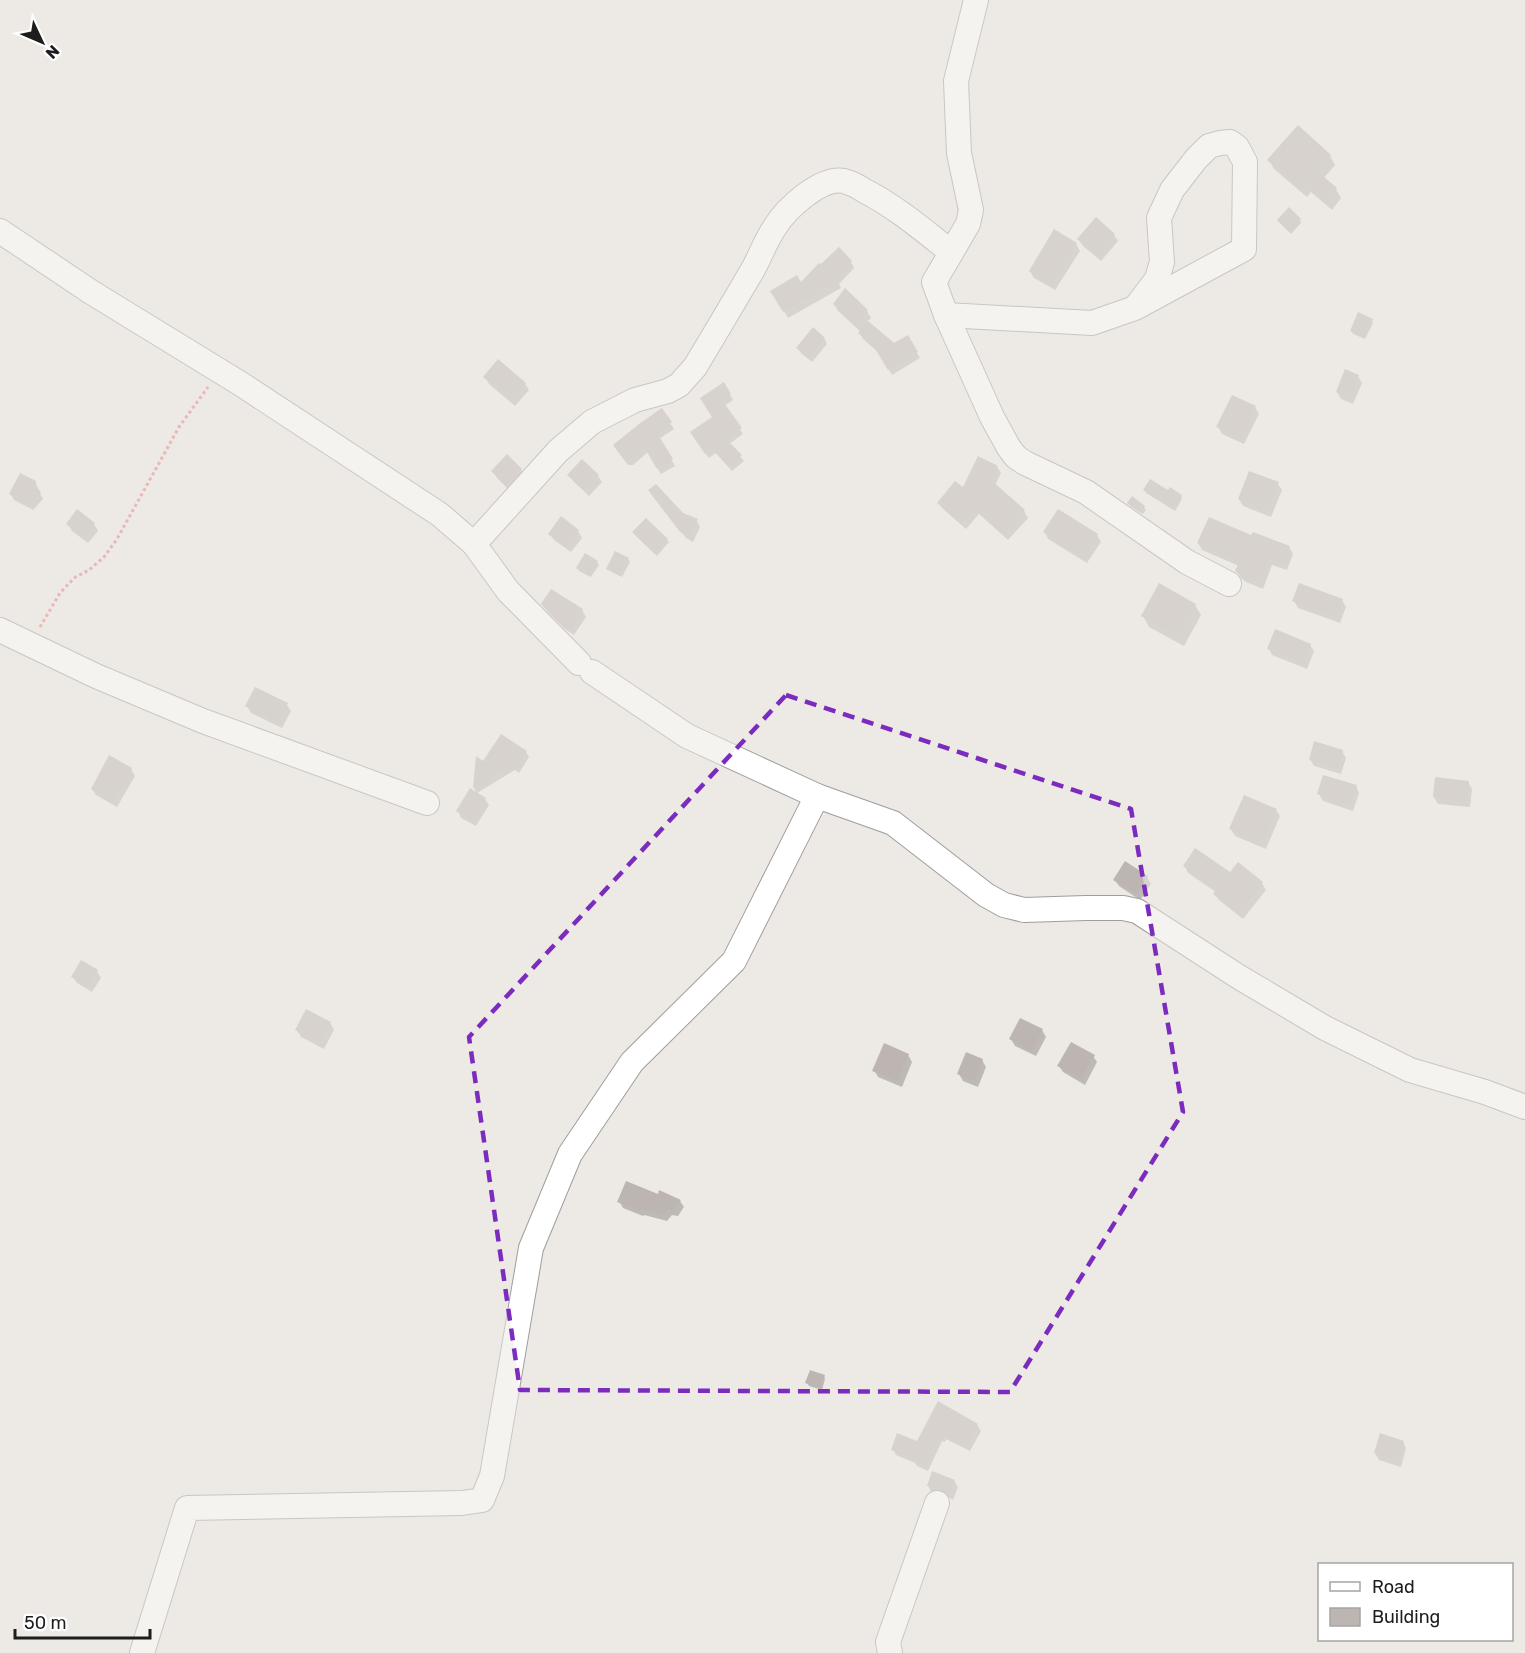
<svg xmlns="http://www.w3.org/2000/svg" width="1525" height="1653" font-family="Rubik,sans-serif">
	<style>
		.shadow { fill: #0003 }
		.building { fill: #bdb5b2 }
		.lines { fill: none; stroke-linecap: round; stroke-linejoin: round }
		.minor-casing { stroke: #9e9e9e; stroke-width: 26 }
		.path { stroke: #e87b7a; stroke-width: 3; stroke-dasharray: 3 3; stroke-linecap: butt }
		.minor { stroke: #fff; stroke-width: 24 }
		.marked { fill: none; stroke: #7b2cbf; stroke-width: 4.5; stroke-dasharray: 12 8; stroke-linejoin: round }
	</style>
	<rect width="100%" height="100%" fill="#ede9e4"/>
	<g class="shadow">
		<polygon points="1330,156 1335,165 1324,178 1336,189 1341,198 1332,210 1311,192 1307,197 1274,169 1269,160"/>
		<polygon points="1300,220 1301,223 1291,234 1278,221"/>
		<polygon points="1114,235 1118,241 1101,261 1083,246 1079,240"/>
		<polygon points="1076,244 1080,251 1055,290 1034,278 1030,271"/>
		<polygon points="851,262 854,268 839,284 841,288 788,318 772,291 801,285"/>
		<polygon points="846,291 867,311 871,318 867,322 894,345 907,337 920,358 892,375 879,353 863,339 860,333 861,332 838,311 834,304"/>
		<polygon points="1372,320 1373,323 1365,339 1353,334 1352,331"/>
		<polygon points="824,338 827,344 812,362 801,353 798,348"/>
		<polygon points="1358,376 1362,383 1353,404 1341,399 1337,392"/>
		<polygon points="485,377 525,384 529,390 515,406 489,384"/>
		<polygon points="723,384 733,400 724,406 743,434 729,444 744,461 732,471 716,453 709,458 695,438 714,418"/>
		<polygon points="1255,407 1259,414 1244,444 1222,434 1218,427"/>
		<polygon points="661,410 674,429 659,439 675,466 661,474 648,452 633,465 628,465 614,446"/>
		<polygon points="507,457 521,470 525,477 511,492 497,478 493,471"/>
		<polygon points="997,467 1001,473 995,485 1024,511 1028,518 1008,540 979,514 966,529 943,509 939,503 963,490"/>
		<polygon points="569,475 598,476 602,482 589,496 573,481"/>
		<polygon points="35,482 43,499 33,510 14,500 11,494"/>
		<polygon points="1278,484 1282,490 1271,517 1243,506 1239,499"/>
		<polygon points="1145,490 1169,492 1181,496 1182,499 1175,511 1146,493"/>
		<polygon points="654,497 697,521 700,527 693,542 686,538"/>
		<polygon points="1133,498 1144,507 1146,510 1143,514 1130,506 1129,503"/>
		<polygon points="68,524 94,524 98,531 88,543 72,531"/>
		<polygon points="578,531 582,538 571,552 554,540 550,534"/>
		<polygon points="1045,532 1097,535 1101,542 1087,563 1048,539"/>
		<polygon points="635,535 667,540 669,542 657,556"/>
		<polygon points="1252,537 1289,547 1293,554 1287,570 1272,565 1263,589 1246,582 1241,578 1237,571 1239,566 1202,550 1198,543"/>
		<polygon points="628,559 630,562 622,577 610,571 608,569"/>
		<polygon points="597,562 599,565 591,577 579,571 578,568"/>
		<polygon points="1342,600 1346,607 1340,623 1298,608 1294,601"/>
		<polygon points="543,604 582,610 586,617 574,635 565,629 547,611"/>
		<polygon points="1195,605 1201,615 1184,646 1149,627 1143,616"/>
		<polygon points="1310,645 1314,651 1307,669 1272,655 1269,649"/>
		<polygon points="287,705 291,711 282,728 251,713 247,706"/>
		<polygon points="1342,751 1346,758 1341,774 1314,766 1310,759"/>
		<polygon points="526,752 529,757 519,773 515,770 477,793 474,788 477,759 484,763"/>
		<polygon points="131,769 135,776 117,807 96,795 92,789"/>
		<polygon points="1468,782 1472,789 1470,807 1438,804 1434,797"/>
		<polygon points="1356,786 1359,793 1353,811 1323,801 1319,794"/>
		<polygon points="485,799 489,805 476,826 461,818 458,811"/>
		<polygon points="1276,810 1280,816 1266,849 1235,836 1231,829"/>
		<polygon points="1238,864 1262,883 1266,890 1243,919 1219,900 1215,894 1216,892 1188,873 1185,866 1230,874"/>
		<polygon points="1147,877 1151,884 1140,900 1119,886 1115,880"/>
		<polygon points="97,971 101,978 92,992 77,983 73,977"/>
		<polygon points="330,1023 334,1030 324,1049 301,1037 297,1030"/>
		<polygon points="1042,1030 1046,1037 1036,1056 1015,1046 1011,1039"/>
		<polygon points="908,1055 912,1062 902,1087 878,1077 874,1070"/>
		<polygon points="1093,1056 1097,1062 1085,1085 1063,1072 1059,1066"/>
		<polygon points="982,1060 986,1067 978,1087 963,1081 959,1074"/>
		<polygon points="659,1196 680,1201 684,1207 678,1216 672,1215 667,1221 644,1215 643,1216 623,1208 619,1201"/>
		<polygon points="824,1376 825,1379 822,1390 809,1386 807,1383"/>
		<polygon points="938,1403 977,1425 981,1431 970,1451 946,1439 945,1442 942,1441 928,1471 917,1466 915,1463 896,1455 893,1449 918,1443"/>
		<polygon points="1403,1442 1406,1448 1401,1467 1379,1460 1375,1453"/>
		<polygon points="954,1481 958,1487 953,1500 947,1496 932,1493 928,1486"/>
	</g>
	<g class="building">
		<polygon points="1298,125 1331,155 1317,171 1337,188 1326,201 1305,184 1301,189 1267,160"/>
		<polygon points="1289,207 1301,219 1289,232 1277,220"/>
		<polygon points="1096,217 1115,234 1097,256 1077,239"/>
		<polygon points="1054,229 1077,243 1051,285 1029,271"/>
		<polygon points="839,247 852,261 835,278 838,280 783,312 770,291 797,275 801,282 819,263 821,264"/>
		<polygon points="845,288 868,310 854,325 833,304"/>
		<polygon points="1358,312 1373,319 1364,338 1350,331"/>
		<polygon points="868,321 894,343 908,335 918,352 888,370 874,347 858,333"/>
		<polygon points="813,327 825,338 808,358 796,348"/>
		<polygon points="498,359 526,383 511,400 483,377"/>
		<polygon points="1345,369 1359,375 1349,398 1336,392"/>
		<polygon points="724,382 731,394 722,400 742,428 726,439 742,455 729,467 712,449 705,454 690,432 712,417 700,398"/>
		<polygon points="1232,395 1256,406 1241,439 1216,427"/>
		<polygon points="662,408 672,422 657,433 673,459 657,469 644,447 626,462 613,445 639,424"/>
		<polygon points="507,454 522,469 507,486 491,471"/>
		<polygon points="978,456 998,466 991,480 1025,510 1004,534 975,508 962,523 937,503 955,481 963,487"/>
		<polygon points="582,459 599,475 584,490 567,475"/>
		<polygon points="1249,471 1279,482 1267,511 1238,499"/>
		<polygon points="20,473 36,481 36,487 41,492 29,505 9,494"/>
		<polygon points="1150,479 1168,490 1170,487 1182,495 1173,509 1143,490"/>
		<polygon points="656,484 683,513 698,519 690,536 680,532 648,490"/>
		<polygon points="1132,496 1145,506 1141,513 1127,503"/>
		<polygon points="77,509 95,523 84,538 66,524"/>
		<polygon points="1058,509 1098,534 1083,557 1043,532"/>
		<polygon points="561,516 579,530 566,547 548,534"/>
		<polygon points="1209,517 1251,535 1253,532 1290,546 1283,565 1269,559 1259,583 1241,576 1235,571 1239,562 1197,543"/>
		<polygon points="646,518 668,539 655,554 632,532"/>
		<polygon points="615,551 629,558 620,576 606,569"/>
		<polygon points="585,553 598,561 589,576 576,568"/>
		<polygon points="1159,583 1196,604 1178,636 1141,616"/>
		<polygon points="1299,583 1343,599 1336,617 1292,601"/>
		<polygon points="551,589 583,609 570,630 559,623 541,604"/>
		<polygon points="1275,629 1311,644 1303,663 1267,649"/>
		<polygon points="255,687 288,703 278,723 245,706"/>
		<polygon points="501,734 527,751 516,768 511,765 473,788 476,756 483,761"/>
		<polygon points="1314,741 1343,750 1338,768 1309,760"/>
		<polygon points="109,755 132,768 113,801 91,789"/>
		<polygon points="1323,775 1357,785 1350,805 1317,794"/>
		<polygon points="1435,777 1469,781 1467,801 1433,797"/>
		<polygon points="470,788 486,798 472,821 456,811"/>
		<polygon points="1244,795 1277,809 1262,843 1229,829"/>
		<polygon points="1195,848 1230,872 1238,862 1263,882 1239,914 1213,894 1216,889 1183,866"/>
		<polygon points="1125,861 1148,876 1136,894 1113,880"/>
		<polygon points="81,960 98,970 88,986 71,977"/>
		<polygon points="306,1009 331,1022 320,1043 295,1030"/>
		<polygon points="1020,1018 1043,1029 1032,1051 1009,1039"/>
		<polygon points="1071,1042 1095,1055 1081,1079 1057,1066"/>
		<polygon points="884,1043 909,1054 898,1081 872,1071"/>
		<polygon points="966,1052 983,1059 975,1081 957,1074"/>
		<polygon points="626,1181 658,1194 659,1190 681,1200 674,1210 668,1209 664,1215 640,1209 640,1211 617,1202"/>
		<polygon points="810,1370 825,1375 820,1388 805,1383"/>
		<polygon points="938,1401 978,1424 967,1446 943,1434 941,1437 939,1436 925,1466 912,1460 912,1458 891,1450 897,1433 917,1441"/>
		<polygon points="1380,1433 1404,1441 1397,1461 1374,1453"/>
		<polygon points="932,1471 955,1480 949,1495 942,1490 927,1486"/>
	</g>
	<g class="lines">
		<defs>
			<g id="minor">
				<polyline points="976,0 956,81 959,153 971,210 968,224 934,282 946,315 992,417 1009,448 1016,457 1025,463 1086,492 1187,562 1229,584"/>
				<polyline points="0,231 91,292 241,384 439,514 474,544 508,591 579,663"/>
				<polyline points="946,315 1092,323 1135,308 1157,279 1162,262 1159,218 1172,190 1196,159 1209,146 1220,143 1230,142 1237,147 1245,162 1244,249 1135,308"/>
				<path d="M474,544L558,451L592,422L635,400L668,391L679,385L695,367C713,337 731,307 749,276C759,261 764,243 775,227C786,209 821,176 844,181C851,183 859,187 865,191C896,207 923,230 951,252"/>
				<polyline points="0,630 96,676 203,721 427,803"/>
				<polyline points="592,672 687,736 817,796 893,823 986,895 1004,905 1024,910 1086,908 1123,908 1137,911 1239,977 1325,1028 1410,1070 1485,1092 1525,1107"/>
				<polyline points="142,1653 187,1508 462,1503 482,1500 492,1476 531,1248 570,1154 632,1062 734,961 817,796"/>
				<polyline points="890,1653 888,1642 937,1503"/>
			</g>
		</defs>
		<use href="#minor" class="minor-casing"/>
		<polyline class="path" points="40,627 60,593 74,578 89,570 104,557 117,539 179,427 208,387"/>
		<use href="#minor" class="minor"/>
	</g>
	<path d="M0 0H1525V1653H0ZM786,695L1131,809L1183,1112L1010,1392L520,1390L469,1037Z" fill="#ede9e4" fill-opacity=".55" fill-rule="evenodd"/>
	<path class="marked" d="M786,695L1131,809L1183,1112L1010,1392L520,1390L469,1037Z"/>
	<rect x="1318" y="1563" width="195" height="78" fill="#ffffff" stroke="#a5a5a5" stroke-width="1.5"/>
	<rect x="1330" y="1582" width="30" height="9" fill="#ffffff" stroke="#a5a5a5" stroke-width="1.5"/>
	<text x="1372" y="1593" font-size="18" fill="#1d1d1d">Road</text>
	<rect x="1330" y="1608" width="30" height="18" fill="#bdb5b2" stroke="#a5a5a5" stroke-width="1.5"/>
	<text x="1372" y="1623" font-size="18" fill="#1d1d1d">Building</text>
	<g transform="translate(42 42) rotate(134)" stroke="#ffffff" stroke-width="4.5" paint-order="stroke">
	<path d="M0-4.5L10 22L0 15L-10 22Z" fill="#1d1d1d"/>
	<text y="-9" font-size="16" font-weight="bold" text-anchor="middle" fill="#1d1d1d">N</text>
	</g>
	<path d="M15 1629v9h135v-9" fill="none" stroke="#1d1d1d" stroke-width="3"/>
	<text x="24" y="1629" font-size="18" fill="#1d1d1d" stroke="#ffffff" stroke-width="4.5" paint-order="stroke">50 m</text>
</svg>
